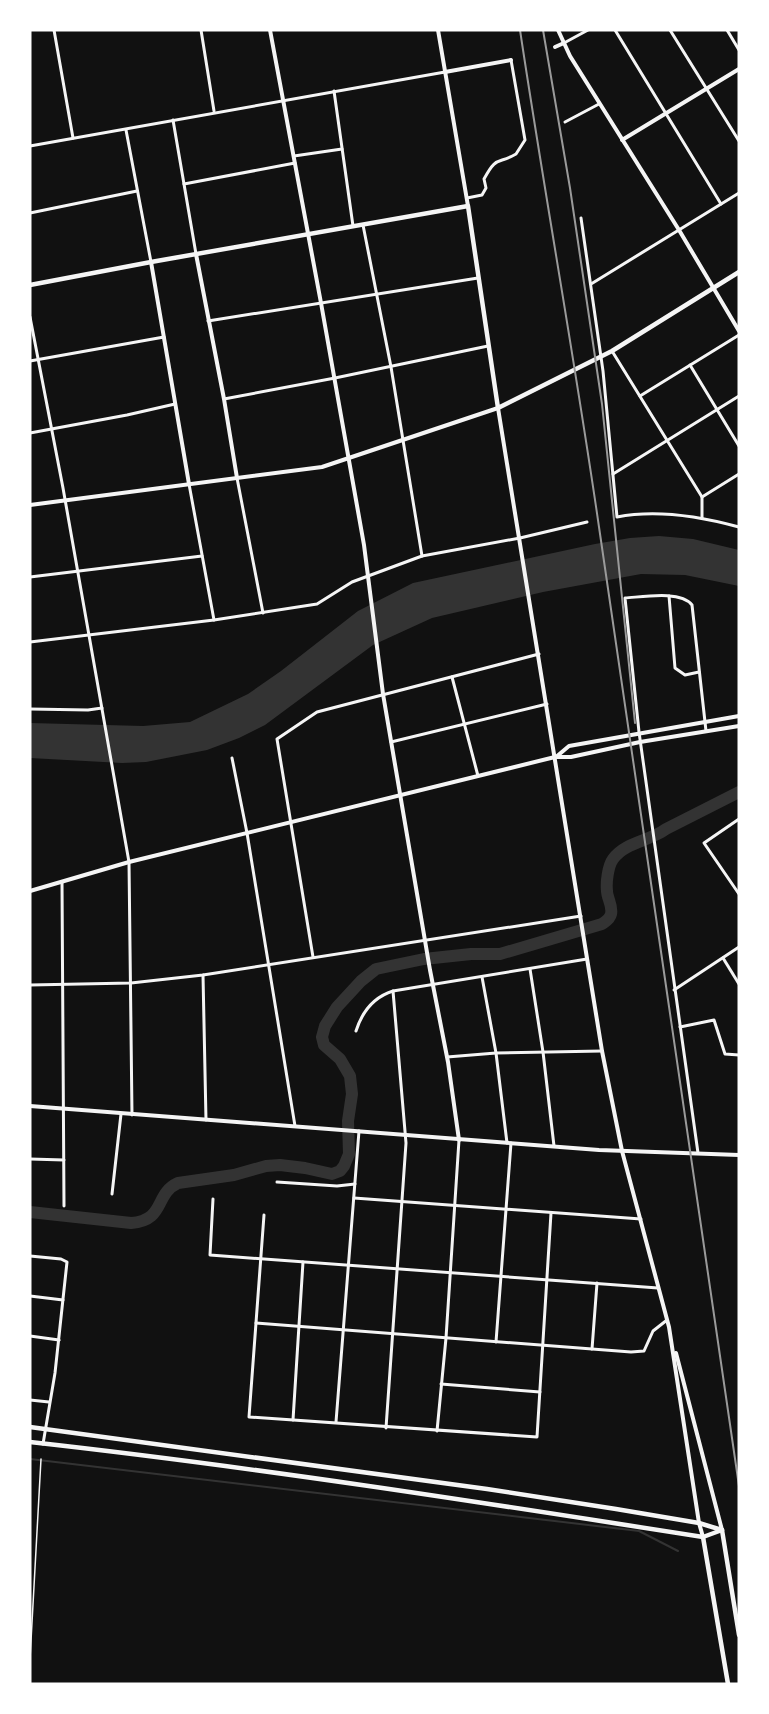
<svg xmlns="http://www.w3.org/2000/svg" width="769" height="1714" font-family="'Titillium Web',sans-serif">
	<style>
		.water { fill: #333 }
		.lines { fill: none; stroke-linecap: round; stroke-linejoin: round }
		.stream { stroke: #333; stroke-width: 2 }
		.river { stroke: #333; stroke-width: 12 }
		.service { stroke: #f5f5f5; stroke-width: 1.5 }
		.minor { stroke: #f5f5f5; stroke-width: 3 }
		.tertiary { stroke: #f5f5f5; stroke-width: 4 }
		.secondary { stroke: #f5f5f5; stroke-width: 4 }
		.trunk { stroke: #f5f5f5; stroke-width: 4.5 }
		.rail { stroke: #9a9a9a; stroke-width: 2 }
	</style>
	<rect width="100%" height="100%" fill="#111"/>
	<polygon class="water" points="659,536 693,539 739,550 739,586 685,575 641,574 543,592 432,618 373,645 265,725 239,738 207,750 146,762 122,763 30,758 30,723 143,726 190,722 248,694 281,671 358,611 413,583 595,544 630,538"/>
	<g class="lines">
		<polyline class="stream" points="30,1459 639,1531 678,1551"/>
		<path class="river" d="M30,1212L131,1223C166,1220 154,1194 178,1183L234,1175L266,1166L280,1165L305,1168L332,1174L340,1171L344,1166L349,1154L348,1121L352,1094L350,1076L340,1059L324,1045L322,1037L325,1026L337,1007L361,981L376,969L424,959L471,954H500L602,924C606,921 610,919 611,914C613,906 607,898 607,891C606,882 608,866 613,859C625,842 650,841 666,829L739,792"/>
		<polyline class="service" points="30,1659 41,1459"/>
		<g class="minor">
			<polyline points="54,30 73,138"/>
			<polyline points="201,30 214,111"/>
			<polyline points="615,30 721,204"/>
			<polyline points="670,30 739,141"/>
			<polyline points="727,30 739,50"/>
			<polyline points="564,43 588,30"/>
			<polyline points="334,91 353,226"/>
			<polyline points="173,120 196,254"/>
			<polyline points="565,122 599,104"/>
			<polyline points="126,130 151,262"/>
			<polyline points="30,146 445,72"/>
			<polyline points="294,156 342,149"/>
			<polyline points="184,184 295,163"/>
			<path d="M467,198L482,195L486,188L484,179C497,155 497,165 516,154L525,140L511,60"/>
			<polyline points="30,213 137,191"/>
			<path d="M581,218L603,371L617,517C657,509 699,516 739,527"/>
			<polyline points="363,225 391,367 422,556"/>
			<polyline points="591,284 739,193"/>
			<polyline points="30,317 63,488 129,862 132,1115"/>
			<polyline points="208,321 478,278"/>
			<polyline points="612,351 702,497 702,518"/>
			<polyline points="30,361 164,337"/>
			<polyline points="690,365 739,446"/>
			<polyline points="640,396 739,335"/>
			<polyline points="224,399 335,378 488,346"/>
			<polyline points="30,433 127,415 175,404"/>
			<polyline points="613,474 739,396"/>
			<polyline points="237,478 263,613"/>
			<polyline points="189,484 214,620"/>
			<polyline points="702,497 739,474"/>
			<polyline points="30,577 202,556"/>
			<polyline points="669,596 675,668 685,675 699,672"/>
			<polyline points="30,642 214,620 317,604 352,582 422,556 520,538 587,522"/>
			<polyline points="452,677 478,776"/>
			<polyline points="30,709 88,710 102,708"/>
			<polyline points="391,742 547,704"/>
			<polyline points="232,758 247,833 295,1126"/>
			<polyline points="739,819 704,843 739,894"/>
			<polyline points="62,882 64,1206"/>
			<polyline points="313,957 277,739 317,712 539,654"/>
			<polyline points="723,958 739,984"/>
			<polyline points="530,969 543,1052 554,1146"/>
			<polyline points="203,975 206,1120"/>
			<polyline points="482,977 496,1053 507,1143"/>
			<polyline points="30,985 131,983 203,975 581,916"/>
			<polyline points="674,990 739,947"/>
			<polyline points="680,1027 714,1020 725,1054 739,1055"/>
			<path d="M356,1031C362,1012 374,997 393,991L587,959"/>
			<polyline points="447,1057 496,1053 602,1051"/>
			<path d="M698,1153L639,732L625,598C642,597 681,590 692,605L706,731"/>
			<polyline points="30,1159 64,1160"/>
			<polyline points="277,1182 337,1186 355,1184"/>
			<polyline points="112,1194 121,1114"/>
			<polyline points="354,1198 641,1219"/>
			<polyline points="213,1199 210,1255 658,1288"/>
			<polyline points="264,1215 249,1417 537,1437 551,1213"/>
			<polyline points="30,1256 61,1259 67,1262 55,1373 43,1444"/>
			<polyline points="30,1296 63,1300"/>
			<polyline points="256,1323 631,1352 644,1351 653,1331 667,1320"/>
			<polyline points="30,1336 59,1340"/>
			<polyline points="496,1342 511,1143"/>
			<polyline points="592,1349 597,1283"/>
			<polyline points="441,1384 540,1392"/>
			<polyline points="30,1400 49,1402"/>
			<polyline points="293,1420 303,1262"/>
			<polyline points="336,1422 359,1131"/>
			<polyline points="386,1428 406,1143 393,991"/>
			<polyline points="437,1431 446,1338 459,1140"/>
		</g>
		<g class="tertiary">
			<polyline points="270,30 321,303 364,545 383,694 430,970 448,1062 459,1140"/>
			<polyline points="558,30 570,56 679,230 739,331"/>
			<polyline points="555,47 564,43"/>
			<polyline points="445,72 511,60"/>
			<polyline points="622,140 739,69"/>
			<polyline points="196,254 224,399 237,478"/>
			<polyline points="151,262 189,484"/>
			<polyline points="30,505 322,467 498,408"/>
			<polyline points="556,757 569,746 739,716"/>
			<polyline points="30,891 129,862 555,757 571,757 640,742 739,726"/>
			<polyline points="30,1106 599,1150 739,1155"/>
		</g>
		<g class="secondary">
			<polyline points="438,30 468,206"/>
			<polyline points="498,408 602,1051 622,1151 669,1327 699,1523 703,1537"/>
			<polyline points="676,1353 722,1530"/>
		</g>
		<g class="trunk">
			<polyline points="30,285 151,262 468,206 498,408 612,351 739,272"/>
			<polyline points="30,1427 487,1489 616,1509 699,1523 722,1530"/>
			<path d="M30,1442C255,1467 479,1502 703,1537"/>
			<polyline points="722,1530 739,1635"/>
			<polyline points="703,1537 728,1684"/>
			<polyline points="703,1537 722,1530"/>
		</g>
		<g class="rail">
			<path d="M520,30C545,196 575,361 599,527C645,847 693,1166 739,1486"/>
			<polyline points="543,30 570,188 602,404 635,723"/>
		</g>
	</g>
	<rect width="769" height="1714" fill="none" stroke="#ffffff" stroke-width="63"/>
</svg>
